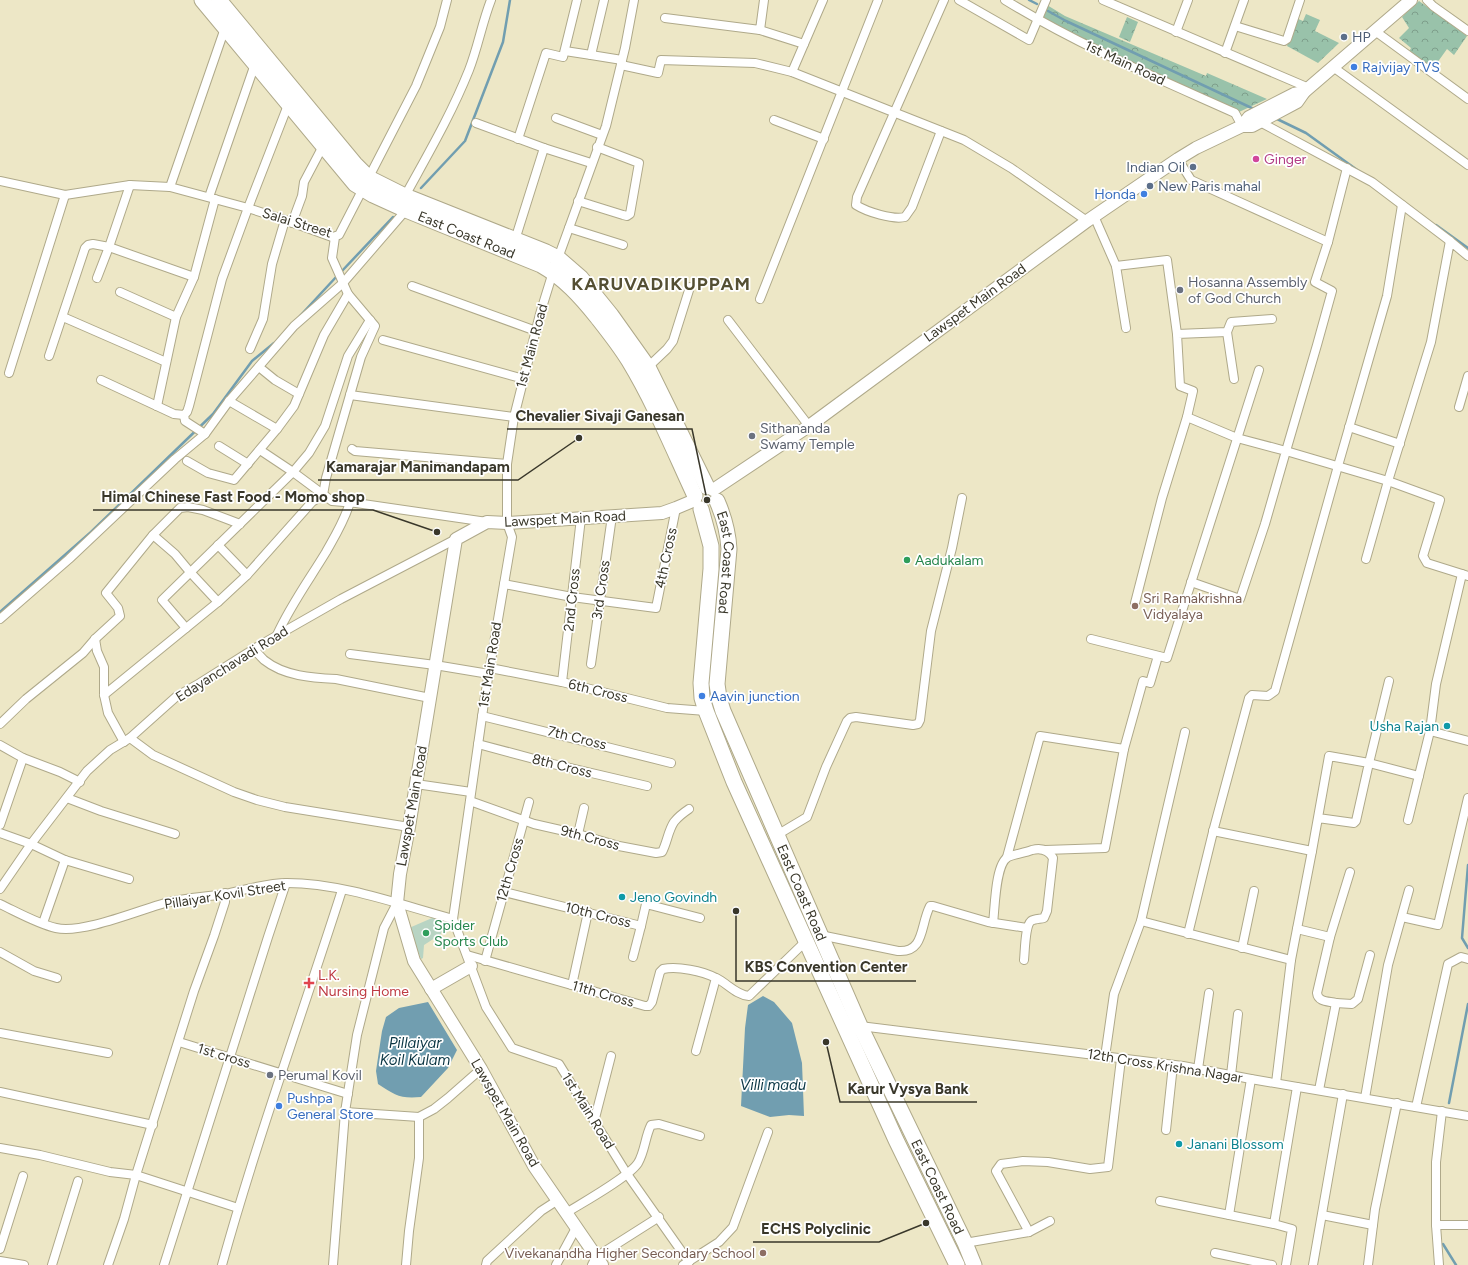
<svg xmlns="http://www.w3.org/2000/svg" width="1468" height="1265" font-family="Figtree,sans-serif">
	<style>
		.forest { fill: url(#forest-crowns) }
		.pitch { fill: #b8d4c3 }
		.water { fill: #719eb0 }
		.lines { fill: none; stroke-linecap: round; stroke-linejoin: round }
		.stream { stroke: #719eb0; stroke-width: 2.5 }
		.street-casing { stroke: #afa98a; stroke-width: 10 }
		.secondary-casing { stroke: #afa98a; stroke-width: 14 }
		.highway-casing { stroke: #afa98a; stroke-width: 17 }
		.street { stroke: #fff; stroke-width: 8 }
		.secondary { stroke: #fff; stroke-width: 12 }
		.highway { stroke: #fff; stroke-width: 15 }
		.service-dot { fill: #5c6f8a; stroke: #fff; stroke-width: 1.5 }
		.shop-dot { fill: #3f7fe0; stroke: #fff; stroke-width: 1.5 }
		.hotel-dot { fill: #d1479c; stroke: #fff; stroke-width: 1.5 }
		.worship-dot { fill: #6b7280; stroke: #fff; stroke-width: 1.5 }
		.leisure-dot { fill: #2e9e5b; stroke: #fff; stroke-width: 1.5 }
		.education-dot { fill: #8d6e63; stroke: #fff; stroke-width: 1.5 }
		.culture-dot { fill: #0f9aa8; stroke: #fff; stroke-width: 1.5 }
		.health-dot { fill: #e0444e; stroke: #fff; stroke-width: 1.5 }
		.labels { text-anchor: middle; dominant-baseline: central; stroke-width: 3.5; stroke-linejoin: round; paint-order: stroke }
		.service-label { font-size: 14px; fill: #4e5e75; stroke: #fff; text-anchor: start }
		.street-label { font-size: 14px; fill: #39372a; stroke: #fff }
		.shop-label { font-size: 14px; fill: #366cbe; stroke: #fff; text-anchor: start }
		.hotel-label { font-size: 14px; fill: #b23c85; stroke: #fff; text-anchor: start }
		.worship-label { font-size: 14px; fill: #5b616d; stroke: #fff; text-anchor: start }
		.leisure-label { font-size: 14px; fill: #27864d; stroke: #fff; text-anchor: start }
		.education-label { font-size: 14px; fill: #785e54; stroke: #fff; text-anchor: start }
		.culture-label { font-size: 14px; fill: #0d838f; stroke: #fff; text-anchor: start }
		.health-label { font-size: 14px; fill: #be3a42; stroke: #fff; text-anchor: start }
		.water-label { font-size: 15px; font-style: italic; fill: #0a3543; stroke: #fff }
		.district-label { font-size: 18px; font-weight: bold; letter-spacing: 1px; fill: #544f33; stroke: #fff }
		.leader { fill: none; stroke: #39372a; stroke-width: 1.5 }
		.callout-dot { fill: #39372a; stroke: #fff; stroke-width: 1.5 }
		.callout-label { font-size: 15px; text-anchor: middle; font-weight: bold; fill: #39372a; stroke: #fff; stroke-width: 3.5; stroke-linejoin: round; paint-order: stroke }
	</style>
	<defs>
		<pattern id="forest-crowns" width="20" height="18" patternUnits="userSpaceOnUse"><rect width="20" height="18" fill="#99c2aa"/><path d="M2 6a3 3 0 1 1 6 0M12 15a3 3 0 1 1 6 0" fill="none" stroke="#7e9e8b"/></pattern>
	</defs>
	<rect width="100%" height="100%" fill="#ede7c6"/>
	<g class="forest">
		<polygon points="1419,1 1467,36 1454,55 1447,49 1432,70 1408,54 1411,48 1399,38 1409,28 1402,17"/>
		<polygon points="1047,5 1065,16 1206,76 1207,73 1267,99 1239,112 1041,20"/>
		<polygon points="1306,14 1320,20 1315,31 1339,43 1318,63 1287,46 1296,18 1303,21"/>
		<polygon points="1127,17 1138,22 1130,42 1119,37"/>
	</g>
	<polygon class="pitch" points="439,915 444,919 441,934 424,945 423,958 421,959 409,928"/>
	<g class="water">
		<polygon points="763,996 774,1002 792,1023 802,1063 804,1116 789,1115 770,1117 741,1106 745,1028 748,1005"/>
		<path d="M428,1002L457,1050L448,1068L421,1097C400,1099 395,1095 378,1084L376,1071L382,1031L386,1017L399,1008Z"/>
	</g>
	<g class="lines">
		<g class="stream">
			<polyline points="1029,0 1037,4"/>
			<polyline points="1048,11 1066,21 1256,110"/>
			<polyline points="1275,118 1306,133 1360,172"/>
			<polyline points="421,188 465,141 503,42 510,0"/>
			<polyline points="1436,225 1468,248"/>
			<polyline points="341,272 393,217"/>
			<polyline points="300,316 337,276"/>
			<polyline points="0,612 91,532 213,414 252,361 274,343"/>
			<polyline points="1468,865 1462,938 1468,948"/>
			<polyline points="1449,1103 1468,1004"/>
			<polyline points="1443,1244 1456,1265"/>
		</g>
		<defs>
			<g id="street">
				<polyline points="604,0 591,55 622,60"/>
				<polyline points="634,0 625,48 606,126 553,272 540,314 514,417 507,464 507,523 512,537 485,696 453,919 486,1007 512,1048 559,1064 627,1174 689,1262"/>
				<polyline points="959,0 1029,40 1046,0"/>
				<path d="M1005,0C1078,45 1157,78 1235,113L1242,126"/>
				<polyline points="1103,0 1309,88"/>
				<polyline points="1427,0 1433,6 1468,31"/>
				<polyline points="665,18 760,30 764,0"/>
				<polyline points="1235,26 1284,41 1287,39 1300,0"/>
				<polyline points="760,30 804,44"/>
				<polyline points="1375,31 1468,99"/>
				<polyline points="1176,32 1188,0"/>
				<polyline points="565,51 591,55"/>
				<polyline points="1225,53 1244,0"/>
				<polyline points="621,65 658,73 661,60 755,63 792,72 964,140 1011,168 1087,221"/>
				<polyline points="1333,67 1468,165"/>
				<polyline points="792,72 823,0"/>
				<polyline points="556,118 602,135"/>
				<polyline points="774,120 824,139"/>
				<polyline points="1260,122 1372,182 1450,241"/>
				<polyline points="476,123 544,148"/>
				<path d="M941,131L912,207L905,217C893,220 867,212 856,205L857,197L944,0"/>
				<polyline points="518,139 546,53 563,57 577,0"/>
				<polyline points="1178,159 1191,180 1328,242"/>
				<polyline points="1347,168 1328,242 1315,282 1332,291 1317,345 1286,451 1388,481 1366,559"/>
				<polyline points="0,181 65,195 130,185 170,187 248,208 285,220 332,237 339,235 416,86 440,27 447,0"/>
				<polyline points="170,187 225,28"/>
				<path d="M405,196C428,154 451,115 469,70C478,47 482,23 491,0"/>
				<polyline points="209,197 255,64"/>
				<polyline points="578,201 623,215 627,216 630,214 639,163 597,147"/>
				<polyline points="1094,216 1116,266 1126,328"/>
				<polyline points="292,223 302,196 304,182 323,146"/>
				<polyline points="569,228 623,245"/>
				<polyline points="515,240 544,148 591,163"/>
				<polyline points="1116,266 1167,260 1177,334"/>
				<polyline points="97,278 109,247 130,185"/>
				<polyline points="412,286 536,331"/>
				<polyline points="120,292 176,317 194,277 215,199"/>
				<polyline points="760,299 878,0"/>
				<polyline points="63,317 166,362"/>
				<polyline points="728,320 809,426"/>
				<polyline points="1227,332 1234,379"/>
				<polyline points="383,340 524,379"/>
				<polyline points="250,349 263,319 272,264 285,220"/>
				<polyline points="49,356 85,248 88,245 93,244 109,247 194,277"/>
				<polyline points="259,367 275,380 299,394"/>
				<polyline points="648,367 667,349 673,341 690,287"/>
				<polyline points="9,373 65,195"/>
				<polyline points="101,380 174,414 184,415 187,412 189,406 222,279 248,208 288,105"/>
				<polyline points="350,395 514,417"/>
				<polyline points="229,401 277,429"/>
				<polyline points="157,406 176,317"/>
				<polyline points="1459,407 1468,376"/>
				<polyline points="184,415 185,421 205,434"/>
				<polyline points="1187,417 1193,391 1180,386 1177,334 1227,332 1231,322 1272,319"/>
				<polyline points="1349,427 1400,444"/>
				<polyline points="219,446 248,464"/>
				<polyline points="352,449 355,451 507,464"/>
				<polyline points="260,450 293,472 332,501 356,503 487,522"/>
				<polyline points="187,461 208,473 234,480 277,429 294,406 324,335 348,294"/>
				<polyline points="153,535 175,554 190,572 218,602"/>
				<polyline points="218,545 247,575"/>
				<polyline points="1462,574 1427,563 1423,556 1440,500 1388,481 1431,342 1450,241 1468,256"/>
				<polyline points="1468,576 1462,574 1436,684 1430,731 1468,741"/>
				<polyline points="504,584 572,597 656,608 676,508"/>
				<polyline points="1135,603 1162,498 1187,417 1237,438 1286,451 1265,524 1240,599 1191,582"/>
				<polyline points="0,619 69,559 175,459 205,434 229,401 294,326 343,283 406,210"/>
				<polyline points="186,628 162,600 293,472 309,453 325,426 348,356 370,320"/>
				<path d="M277,635C290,606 309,580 326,552C335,536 345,520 350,502"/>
				<polyline points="95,639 97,651 104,667 104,695 108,713 124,742"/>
				<polyline points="1091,639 1167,658 1259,370"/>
				<path d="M254,649C257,653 261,657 264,660C284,676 312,678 336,679L430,698"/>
				<polyline points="350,654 435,665 489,674"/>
				<polyline points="591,664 612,516"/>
				<polyline points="490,668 562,682 667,708 706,711"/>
				<polyline points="1389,681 1369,763 1419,776"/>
				<polyline points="562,682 581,518"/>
				<polyline points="104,695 218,602 247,575 312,502 323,495 326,478 361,357 375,326 348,294 332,258 335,237"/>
				<polyline points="482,716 671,763"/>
				<polyline points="0,724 26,699 83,653 95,639 120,616 118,608 106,593 153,535 180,508 188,507 203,510 240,524"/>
				<polyline points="130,738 153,755 234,792 257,800 285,807 409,827"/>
				<polyline points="478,744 553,764 647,786"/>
				<polyline points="0,745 23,758 60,772 80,782"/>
				<polyline points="416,784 471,792"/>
				<polyline points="67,798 101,811 175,834"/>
				<path d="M470,801L534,824L578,834L619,846L656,853L662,852C667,843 668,831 674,822C678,817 683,813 689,809"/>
				<polyline points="1408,820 1430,731"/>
				<polyline points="0,825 23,758"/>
				<polyline points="1213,831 1312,851"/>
				<polyline points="0,833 31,844 65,860 129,879"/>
				<polyline points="578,834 584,808"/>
				<polyline points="777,835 807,817 826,767 847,721 850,718 856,717 913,725 918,724 920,720 931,631 952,548 962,498"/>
				<polyline points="1045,850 1105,848 1124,749 1143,681 1150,683 1158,656"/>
				<polyline points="1007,857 1040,736 1124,749"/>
				<polyline points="0,889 31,844 87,771 110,750 130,738 177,696 200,683 262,644 341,599 456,539"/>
				<polyline points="504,892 641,926 646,904 700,918"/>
				<polyline points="225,893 225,902 214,936 194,991 136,1175 238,1208"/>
				<path d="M0,904C17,912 38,924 56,928C82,934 137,911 165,903C184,898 205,897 225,894C245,890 266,883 287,883C342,883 401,905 453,919"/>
				<polyline points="1402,917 1438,925 1468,798"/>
				<polyline points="1141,921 1291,960"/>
				<polyline points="43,923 65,860"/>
				<path d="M993,923C995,909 995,864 1008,857C1015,854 1024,853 1032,850C1040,848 1048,849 1053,858L1047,911L1044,918C1040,919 1034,919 1031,921C1025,926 1025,951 1024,960"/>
				<polyline points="1297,929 1330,937"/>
				<polyline points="1188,934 1214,828 1249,698 1252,695 1268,696 1275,691 1338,466 1387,296 1402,205"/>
				<path d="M820,935L898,951C925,953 920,925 930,906H933L988,922L1027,928"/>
				<polyline points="1242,948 1254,891"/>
				<polyline points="0,952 34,971 57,978"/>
				<path d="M467,955L645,1006H649L652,1002L660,972L663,969C678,966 702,971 716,978C727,983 736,995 749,996L806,941"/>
				<polyline points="633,957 641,926"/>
				<polyline points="485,961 529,802"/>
				<polyline points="572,985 588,912"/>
				<polyline points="1336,1003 1352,1004 1358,999 1370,955"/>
				<polyline points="860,1026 1183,1066 1251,1079 1468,1116"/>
				<polyline points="0,1033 108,1053"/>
				<polyline points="179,1042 348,1094"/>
				<polyline points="696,1051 716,978"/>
				<polyline points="1105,1057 1114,994 1141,921 1185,732"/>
				<polyline points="1198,1069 1209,993"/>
				<polyline points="1231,1075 1238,1014"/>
				<polyline points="1276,1083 1291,960 1312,851 1329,756 1369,763 1356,821 1354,823 1318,818"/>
				<path d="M1319,1090L1336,1003C1328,1001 1318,1002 1317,993L1330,937L1350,872"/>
				<polyline points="0,1092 153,1125"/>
				<polyline points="1365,1098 1388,965 1409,890"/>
				<polyline points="1416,1107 1448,964 1461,957 1468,959"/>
				<polyline points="345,1112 419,1117 434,1109 448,1098 481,1069"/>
				<polyline points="594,1122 611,1056"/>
				<polyline points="1166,1130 1173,1065"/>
				<polyline points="0,1148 40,1155 110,1172 136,1175 124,1219 108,1265"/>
				<polyline points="1160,1201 1274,1224 1292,1229 1286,1265"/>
				<path d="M566,1213C582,1203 629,1177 638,1163C645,1151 645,1137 651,1125L659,1124L700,1136"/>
				<polyline points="1229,1215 1251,1079"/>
				<polyline points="1322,1215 1373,1225"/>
				<polyline points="1274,1224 1297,1087"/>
				<polyline points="1436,1225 1468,1225"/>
				<polyline points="1029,1232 996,1171 1001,1164 1023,1161 1048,1162 1090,1169 1108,1167 1121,1059"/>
				<polyline points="965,1243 1029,1232 1050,1221"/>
				<polyline points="0,1249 23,1176"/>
				<polyline points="1215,1253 1272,1265"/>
				<polyline points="0,1261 24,1265"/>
				<polyline points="52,1265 78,1181"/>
				<polyline points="164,1265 268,937 286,883"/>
				<path d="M222,1265C257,1139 302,1015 342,890"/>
				<polyline points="333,1265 345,1112 357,1035 384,928 397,903"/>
				<polyline points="406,1265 409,1231 419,1158 419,1117"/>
				<polyline points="486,1265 487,1261 541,1211 558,1200"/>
				<polyline points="556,1265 576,1228"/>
				<polyline points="592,1265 596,1257 659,1217"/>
				<polyline points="683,1265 719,1242 733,1227 768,1132"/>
				<polyline points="1313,1265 1343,1094"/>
				<polyline points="1368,1265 1375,1209 1397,1103"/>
				<polyline points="1439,1265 1436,1225 1436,1162 1442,1111"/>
			</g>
			<g id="secondary">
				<polyline points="1242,126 1249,117 1294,94 1304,92"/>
				<polyline points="713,490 809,426 1087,221 1178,159 1196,148 1242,126 1252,126 1297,102 1304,92 1411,0"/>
				<polyline points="431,989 471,966"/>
				<polyline points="602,1265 534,1166 481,1069 414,961 397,903 400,874 409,827 456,539 487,522 507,523 662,513 676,508 695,500"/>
			</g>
			<g id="highway">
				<path id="s1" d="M202,0L355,184L373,195L406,210L541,265C564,278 581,297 597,317C608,331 620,346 629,361C655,404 674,451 695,496"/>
				<polyline points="219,0 355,164 369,178 405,196 546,252 558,258 581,278 611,315 648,367 707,487"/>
				<path id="s2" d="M717,501C724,517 728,531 729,549L717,684L719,698L723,711L860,1026L965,1243L974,1265"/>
				<polyline points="701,509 711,546 711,569 701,683 702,698 706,711 734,782 896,1140 957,1265"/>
			</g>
		</defs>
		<use href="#street" class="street-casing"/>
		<use href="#secondary" class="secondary-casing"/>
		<use href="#highway" class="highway-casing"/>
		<use href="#street" class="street"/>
		<use href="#secondary" class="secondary"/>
		<use href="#highway" class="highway"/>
	</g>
	<g class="service-dot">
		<circle cx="1344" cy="37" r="4"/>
		<circle cx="1193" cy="167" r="4"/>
		<circle cx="1150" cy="186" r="4"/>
	</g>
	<g class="shop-dot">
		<circle cx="1354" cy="67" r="4"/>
		<circle cx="1144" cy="194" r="4"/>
		<circle cx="702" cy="696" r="4"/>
		<circle cx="279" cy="1106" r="4"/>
	</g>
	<circle class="hotel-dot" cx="1256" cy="159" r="4"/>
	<g class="worship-dot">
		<circle cx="1180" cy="290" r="4"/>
		<circle cx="752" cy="436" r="4"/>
		<circle cx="270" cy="1075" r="4"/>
	</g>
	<g class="leisure-dot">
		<circle cx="907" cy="560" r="4"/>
		<circle cx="426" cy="933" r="4"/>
	</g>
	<g class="education-dot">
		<circle cx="1135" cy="606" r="4"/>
		<circle cx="763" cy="1253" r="4"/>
	</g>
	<g class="culture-dot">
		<circle cx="1447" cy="726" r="4"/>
		<circle cx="622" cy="897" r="4"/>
		<circle cx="1179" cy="1144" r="4"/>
	</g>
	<path class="health-dot" d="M307 977h4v4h4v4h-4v4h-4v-4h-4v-4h4z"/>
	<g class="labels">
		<g class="service-label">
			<text x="1352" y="37">HP</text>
			<text x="1185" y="167" text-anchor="end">Indian Oil</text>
			<text x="1158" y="186">New Paris mahal</text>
		</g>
		<g class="street-label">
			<text transform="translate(1125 63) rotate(25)">1st Main Road</text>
			<text transform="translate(297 223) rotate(17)">Salai Street</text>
			<text stroke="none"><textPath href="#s1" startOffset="362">East Coast Road</textPath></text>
			<text transform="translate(975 303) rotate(-36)">Lawspet Main Road</text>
			<text transform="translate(532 346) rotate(-75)">1st Main Road</text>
			<text transform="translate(565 519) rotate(-3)">Lawspet Main Road</text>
			<text transform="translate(666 558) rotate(-78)">4th Cross</text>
			<text stroke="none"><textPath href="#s2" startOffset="63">East Coast Road</textPath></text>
			<text transform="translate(601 590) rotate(-82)">3rd Cross</text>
			<text transform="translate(572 600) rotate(-84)">2nd Cross</text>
			<text transform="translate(232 664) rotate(-32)">Edayanchavadi Road</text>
			<text transform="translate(490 665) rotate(-81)">1st Main Road</text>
			<text transform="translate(598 691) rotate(14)">6th Cross</text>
			<text transform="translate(577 738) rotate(14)">7th Cross</text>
			<text transform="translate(562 766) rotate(14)">8th Cross</text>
			<text transform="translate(412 806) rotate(-80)">Lawspet Main Road</text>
			<text transform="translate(590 838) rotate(15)">9th Cross</text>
			<text transform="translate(510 870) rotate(-74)">12th Cross</text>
			<text stroke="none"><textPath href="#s2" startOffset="411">East Coast Road</textPath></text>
			<text transform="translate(225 895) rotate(-9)">Pillaiyar Kovil Street</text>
			<text transform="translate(598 915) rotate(14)">10th Cross</text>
			<text transform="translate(603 994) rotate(16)">11th Cross</text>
			<text transform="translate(224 1056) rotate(17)">1st cross</text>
			<text transform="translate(1165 1066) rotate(9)">12th Cross Krishna Nagar</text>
			<text transform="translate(588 1111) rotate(58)">1st Main Road</text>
			<text transform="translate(505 1113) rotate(60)">Lawspet Main Road</text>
			<text stroke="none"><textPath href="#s2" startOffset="735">East Coast Road</textPath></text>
		</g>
		<g class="shop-label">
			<text x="1362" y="67">Rajvijay TVS</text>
			<text x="1136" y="194" text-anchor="end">Honda</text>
			<text x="710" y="696">Aavin junction</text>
			<text x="287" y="1098">Pushpa<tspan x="287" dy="16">General Store</tspan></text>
		</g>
		<g class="hotel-label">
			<text x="1264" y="159">Ginger</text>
		</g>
		<g class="worship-label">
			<text x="1188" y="282">Hosanna Assembly<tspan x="1188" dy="16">of God Church</tspan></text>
			<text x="760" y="428">Sithananda<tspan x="760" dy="16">Swamy Temple</tspan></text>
			<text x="278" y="1075">Perumal Kovil</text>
		</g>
		<g class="leisure-label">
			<text x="915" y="560">Aadukalam</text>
			<text x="434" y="925">Spider<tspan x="434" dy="16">Sports Club</tspan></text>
		</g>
		<g class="education-label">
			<text x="1143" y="598">Sri Ramakrishna<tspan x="1143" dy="16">Vidyalaya</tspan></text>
			<text x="755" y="1253" text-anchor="end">Vivekanandha Higher Secondary School</text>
		</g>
		<g class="culture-label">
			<text x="1439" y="726" text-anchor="end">Usha Rajan</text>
			<text x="630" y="897">Jeno Govindh</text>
			<text x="1187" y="1144">Janani Blossom</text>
		</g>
		<g class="health-label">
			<text x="318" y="975">L.K.<tspan x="318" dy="16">Nursing Home</tspan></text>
		</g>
		<g class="water-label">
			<text x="415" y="1043">Pillaiyar<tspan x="415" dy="17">Koil Kulam</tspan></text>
			<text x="773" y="1085">Villi madu</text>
		</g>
		<g class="district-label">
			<text x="661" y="284">KARUVADIKUPPAM</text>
		</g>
	</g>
	<path class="leader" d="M707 500L692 429H507M579 438L518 480H318M437 532L373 510H93M736 911L736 981H916M826 1042L840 1102H977M926 1223L879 1242H753"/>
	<g class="callout-dot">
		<circle cx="707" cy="500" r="4"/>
		<circle cx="579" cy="438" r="4"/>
		<circle cx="437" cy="532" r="4"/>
		<circle cx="736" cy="911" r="4"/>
		<circle cx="826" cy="1042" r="4"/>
		<circle cx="926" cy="1223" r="4"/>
	</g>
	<g class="callout-label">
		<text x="600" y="421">Chevalier Sivaji Ganesan</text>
		<text x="418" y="472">Kamarajar Manimandapam</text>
		<text x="233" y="502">Himal Chinese Fast Food - Momo shop</text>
		<text x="826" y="972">KBS Convention Center</text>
		<text x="908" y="1094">Karur Vysya Bank</text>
		<text x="816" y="1234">ECHS Polyclinic</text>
	</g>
</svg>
